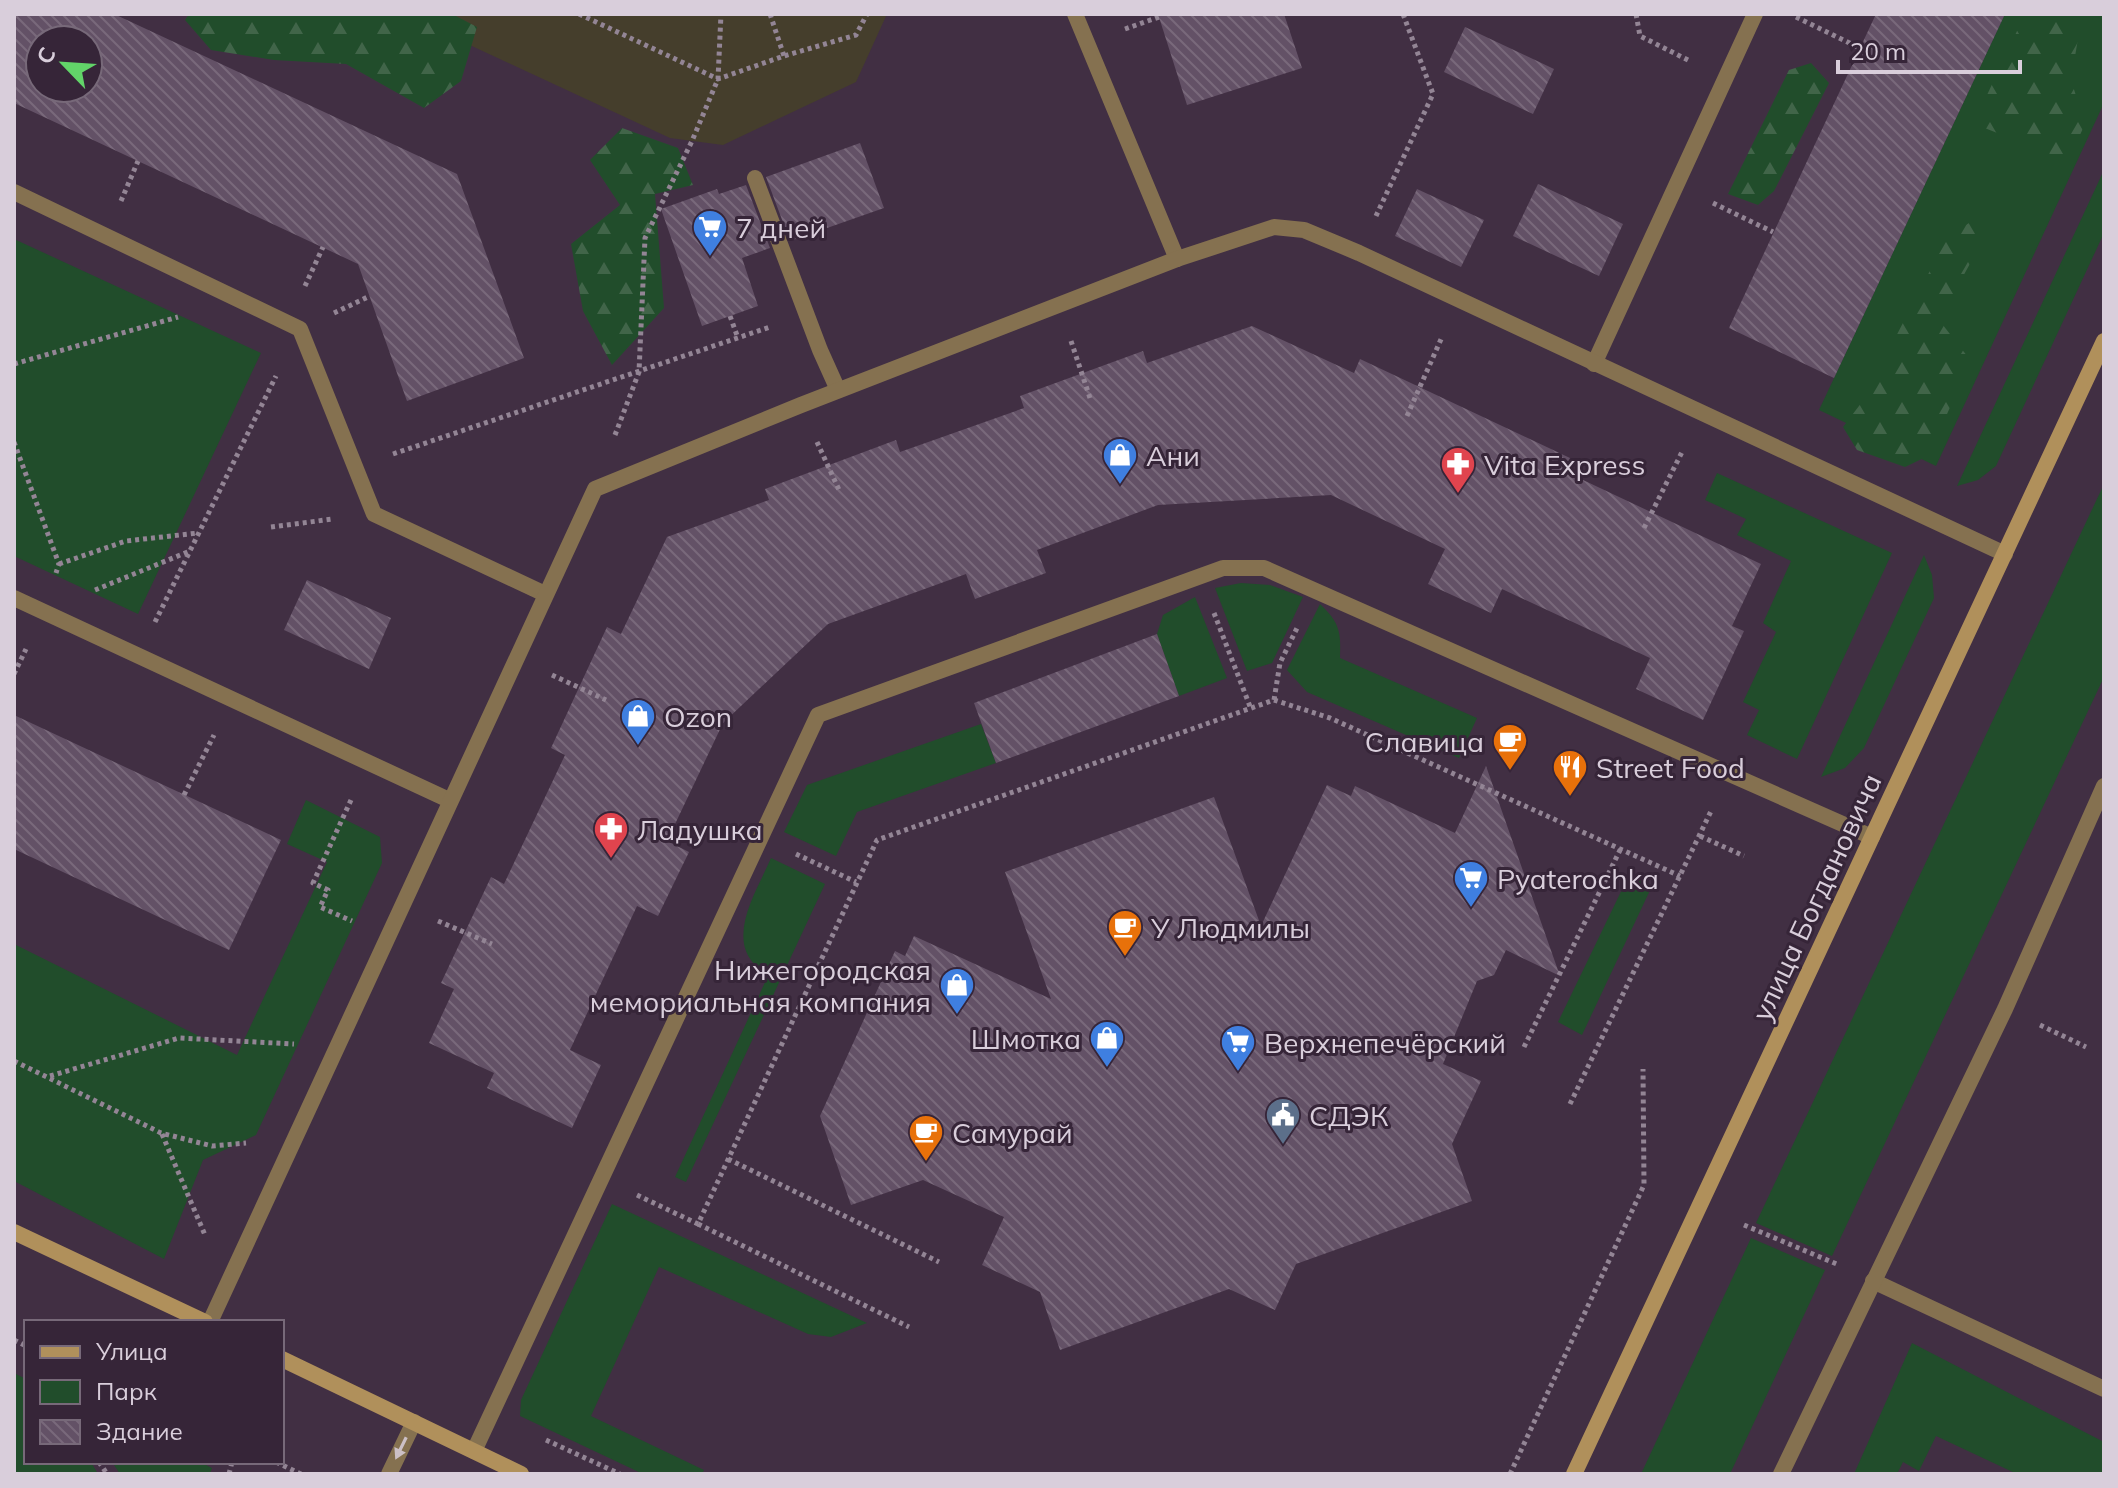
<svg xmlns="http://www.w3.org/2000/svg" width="2118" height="1488" font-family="Mulish,sans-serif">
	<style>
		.education { fill: #453e2c }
		.green { fill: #214d2b }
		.forest { fill: url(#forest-firs) }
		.building { fill: url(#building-back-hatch); fill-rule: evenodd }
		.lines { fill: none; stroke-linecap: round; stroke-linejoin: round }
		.path { stroke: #938595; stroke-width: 5; stroke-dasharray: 4 4; stroke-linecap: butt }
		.lane { stroke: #857150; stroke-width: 16 }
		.secondary { stroke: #b0905b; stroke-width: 16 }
		.oneway { fill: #ccc0c6 }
		.labels { text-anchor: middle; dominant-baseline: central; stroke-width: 6; stroke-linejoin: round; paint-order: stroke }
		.poi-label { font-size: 28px; fill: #d9cedb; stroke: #362538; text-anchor: start }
		.street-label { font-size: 28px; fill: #d9cedb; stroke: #362538 }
	</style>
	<defs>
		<pattern id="forest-firs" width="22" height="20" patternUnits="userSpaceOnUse" patternTransform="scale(2)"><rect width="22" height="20" fill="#214d2b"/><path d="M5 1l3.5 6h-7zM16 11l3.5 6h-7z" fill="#416549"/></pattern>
		<pattern id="building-back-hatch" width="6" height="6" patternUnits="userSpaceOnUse" patternTransform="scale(2)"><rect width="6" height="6" fill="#635166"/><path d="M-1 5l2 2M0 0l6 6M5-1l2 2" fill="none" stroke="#79697b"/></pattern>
	</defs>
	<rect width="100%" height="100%" fill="#412f43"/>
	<polygon class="education" points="403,14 887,14 856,82 723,145 670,138"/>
	<g class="green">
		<polygon points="2005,14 2104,14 2104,103 1936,466 1819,410"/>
		<polygon points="2104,170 2104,233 1996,466 1978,480 1957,486"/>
		<polygon points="14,239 261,353 138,614 14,556"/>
		<polygon points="1717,473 1892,553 1797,759 1747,735 1759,710 1743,702 1776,632 1763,623 1791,561 1737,535 1746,519 1705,500"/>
		<polygon points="2104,484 2104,677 1832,1256 1756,1223"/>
		<polygon points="1924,555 1932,575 1934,598 1864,748 1845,768 1821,777"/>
		<polygon points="1241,583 1270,585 1303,597 1272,663 1247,671 1215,588"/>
		<polygon points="1195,597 1227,678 1179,696 1157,634 1163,615"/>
		<path d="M1320,604C1340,623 1341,632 1340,658L1477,718L1459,758L1307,692L1287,670Z"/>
		<polygon points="981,724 996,763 857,812 836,856 784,832 807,785"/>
		<polygon points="306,800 380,837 382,863 256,1135 203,1160 164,1259 14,1181 14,944 237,1055 327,862 287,844"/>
		<path d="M771,858L825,884L686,1182L675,1177L767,978C759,969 748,960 745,948C737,919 760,884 771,858Z"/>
		<polygon points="1629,875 1652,886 1582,1035 1558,1022"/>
		<polygon points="612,1204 867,1323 831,1337 808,1334 659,1267 591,1416 704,1470 702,1474 643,1474 520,1416 521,1400"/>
		<polygon points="1751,1238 1825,1270 1730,1474 1641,1474"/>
		<polygon points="1912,1343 2104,1442 2104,1474 2017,1474 1936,1436 1919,1471 1903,1462 1897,1474 1854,1474"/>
		<polygon points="14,1373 26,1379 26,1462 91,1462 98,1474 14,1474"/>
		<polygon points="112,1462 200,1462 212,1468 210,1474 120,1474"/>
	</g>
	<g class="forest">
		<polygon points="189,14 452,14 477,27 461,81 424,108 346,64 274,60 211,50 185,20"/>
		<polygon points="2025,14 2073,14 2080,27 2071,80 2085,124 2068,161 1977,125 1980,110"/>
		<polygon points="1811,63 1829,83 1774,191 1758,205 1728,194 1789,70"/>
		<polygon points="622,128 678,148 693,185 655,194 664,308 612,365 583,311 571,244 620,205 590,160"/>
		<polygon points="1969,223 1983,240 1939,320 1971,361 1928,456 1905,467 1857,450 1843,427 1862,402 1948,236"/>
	</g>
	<g class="building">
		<path d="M14,14H114L457,174L524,358L407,401L358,264L14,103ZM40,40H88V88H40Z"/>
		<polygon points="1158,14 1284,14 1302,68 1187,105"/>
		<polygon points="1876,14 2005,14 1834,378 1729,328"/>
		<polygon points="1465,27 1554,69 1533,114 1444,72"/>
		<polygon points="860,143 884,208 790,241 766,177"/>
		<polygon points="1538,184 1623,224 1599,276 1513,236"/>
		<polygon points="746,185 770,248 742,258 758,306 702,326 661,209 717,189 719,194"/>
		<polygon points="1417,189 1484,220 1461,267 1395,236"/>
		<polygon points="1252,326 1354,373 1360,359 1570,458 1564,471 1761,564 1732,626 1744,631 1703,720 1636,689 1650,658 1502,589 1491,613 1428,584 1445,549 1331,495 1158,505 1037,550 1046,573 975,599 966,574 828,624 723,723 667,841 689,852 658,916 637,906 570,1050 601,1065 572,1128 487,1088 494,1073 429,1043 454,989 441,983 491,877 504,884 565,755 551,748 607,627 621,634 667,537 769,500 765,489 896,440 900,452 1024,408 1020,396 1143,351 1147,363"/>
		<polygon points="307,580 391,618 369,669 284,630"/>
		<polygon points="1157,634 1179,696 996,763 974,703"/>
		<polygon points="14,715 281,840 229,950 14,849"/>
		<polygon points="1486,766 1560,976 1506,950 1494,975 1477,981 1443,1064 1481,1081 1452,1144 1472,1201 1296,1264 1275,1310 1229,1289 1060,1350 1040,1292 982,1265 1004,1217 923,1180 851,1205 820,1116 895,951 905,956 914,936 1051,999 1005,872 1214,797 1261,926 1327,785 1351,796 1355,786 1455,833"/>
	</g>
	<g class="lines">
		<g class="path">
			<polyline points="579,14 718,79 784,56 856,35 867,14"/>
			<polyline points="770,14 784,56"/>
			<polyline points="1636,14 1640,36 1690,61"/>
			<polyline points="1796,17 1860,48"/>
			<polyline points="1125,29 1159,17"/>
			<polyline points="121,201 138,161"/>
			<polyline points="1713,203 1773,232"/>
			<polyline points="1376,216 1433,94 1403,14"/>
			<polyline points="305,286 323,247"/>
			<polyline points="334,313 370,296"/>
			<polyline points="730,316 738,338"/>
			<polyline points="1071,341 1091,401"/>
			<polyline points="14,364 178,317"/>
			<polyline points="1407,416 1442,337"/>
			<polyline points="615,435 639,372 645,238 692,141 718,79 721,14"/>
			<polyline points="14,442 59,564 56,573"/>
			<polyline points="817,442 840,492"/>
			<polyline points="393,454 770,327"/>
			<polyline points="271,527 333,519"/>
			<polyline points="1644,528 1683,450"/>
			<polyline points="59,564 126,541 198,533"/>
			<polyline points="95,590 190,551"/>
			<polyline points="1214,613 1251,709"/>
			<polyline points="155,622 276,376"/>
			<polyline points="14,674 26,649"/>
			<polyline points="552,675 606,700"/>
			<polyline points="1274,700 1280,663 1298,626"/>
			<polyline points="184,795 214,735"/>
			<polyline points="351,800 313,883 328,890 320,907 352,921"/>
			<polyline points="1700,836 1744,856"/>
			<polyline points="796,854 856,882"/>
			<polyline points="438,921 492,944"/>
			<polyline points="2040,1025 2086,1047"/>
			<polyline points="1524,1047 1621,848"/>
			<polyline points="14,1061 161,1133 212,1146 246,1143"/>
			<polyline points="50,1076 179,1038 294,1044"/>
			<polyline points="1570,1104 1712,809"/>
			<polyline points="162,1134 205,1235"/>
			<polyline points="728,1159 939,1262"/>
			<polyline points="637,1195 698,1224 877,840 1274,700 1330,718 1680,876"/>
			<polyline points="698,1224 909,1327"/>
			<polyline points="1744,1225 1839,1265"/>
			<polyline points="14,1340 26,1346"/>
			<polyline points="546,1440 620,1474"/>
			<polyline points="99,1462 107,1474"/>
			<polyline points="276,1462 301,1474"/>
			<polyline points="229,1474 232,1462"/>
			<polyline points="1510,1474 1644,1185 1643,1069"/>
		</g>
		<g class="lane">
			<polyline points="1075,14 1177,259"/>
			<polyline points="755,178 820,350 838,390"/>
			<polyline points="14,192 300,329 374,514 545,594"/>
			<polyline points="1594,364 1755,14"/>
			<polyline points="14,598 449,800"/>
			<polyline points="1873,1281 2104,1389"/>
			<polyline points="210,1322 595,489 801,405 1177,259 1274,227 1304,230 1359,253 2005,554"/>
			<polyline points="474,1451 818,715 1223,568 1264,568 1872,837"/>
			<polyline points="389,1474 414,1422"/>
			<polyline points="1781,1474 2005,1009 2104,786"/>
		</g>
		<g class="secondary">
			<polyline points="14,1232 205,1322"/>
			<polyline points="282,1359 521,1474"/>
			<polyline points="1574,1474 2104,341"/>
		</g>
	</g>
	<defs><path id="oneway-solid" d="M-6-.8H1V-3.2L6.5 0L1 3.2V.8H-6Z" transform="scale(2)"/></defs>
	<use class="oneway" href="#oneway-solid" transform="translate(401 1448) rotate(116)"/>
	<defs>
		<symbol id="supermarket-pin" viewBox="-11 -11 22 30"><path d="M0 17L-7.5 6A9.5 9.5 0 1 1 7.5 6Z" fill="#3f7fe0" stroke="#362538"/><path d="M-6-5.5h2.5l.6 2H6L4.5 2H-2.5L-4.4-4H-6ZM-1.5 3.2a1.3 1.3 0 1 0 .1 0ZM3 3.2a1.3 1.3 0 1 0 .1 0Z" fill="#fff"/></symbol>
		<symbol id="shop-pin" viewBox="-11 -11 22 30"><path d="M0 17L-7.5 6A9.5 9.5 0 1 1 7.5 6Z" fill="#3f7fe0" stroke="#362538"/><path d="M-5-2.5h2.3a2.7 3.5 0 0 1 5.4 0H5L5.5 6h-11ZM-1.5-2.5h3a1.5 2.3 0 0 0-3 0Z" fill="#fff"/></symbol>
		<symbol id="pharmacy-pin" viewBox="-11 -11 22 30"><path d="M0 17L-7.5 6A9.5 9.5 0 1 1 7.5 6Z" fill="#e0444e" stroke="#362538"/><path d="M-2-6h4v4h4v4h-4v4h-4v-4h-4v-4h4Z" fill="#fff"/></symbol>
		<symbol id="cafe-pin" viewBox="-11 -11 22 30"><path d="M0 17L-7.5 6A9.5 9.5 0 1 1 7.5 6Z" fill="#e8710a" stroke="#362538"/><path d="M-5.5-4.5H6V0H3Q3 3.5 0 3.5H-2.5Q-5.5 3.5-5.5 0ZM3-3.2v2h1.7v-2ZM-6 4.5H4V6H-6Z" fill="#fff"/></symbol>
		<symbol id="restaurant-pin" viewBox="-11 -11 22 30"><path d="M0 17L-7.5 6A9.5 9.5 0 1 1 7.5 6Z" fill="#e8710a" stroke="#362538"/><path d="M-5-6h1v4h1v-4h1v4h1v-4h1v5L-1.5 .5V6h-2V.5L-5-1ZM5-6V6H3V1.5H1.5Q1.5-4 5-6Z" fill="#fff"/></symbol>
		<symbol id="civic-pin" viewBox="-11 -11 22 30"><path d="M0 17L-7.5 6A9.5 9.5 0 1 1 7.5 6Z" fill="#5c6f8a" stroke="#362538"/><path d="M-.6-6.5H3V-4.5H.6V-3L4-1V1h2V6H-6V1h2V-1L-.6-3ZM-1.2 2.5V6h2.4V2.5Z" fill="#fff"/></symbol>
	</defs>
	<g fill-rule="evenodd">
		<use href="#supermarket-pin" x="690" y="207" width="40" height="54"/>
		<use href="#shop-pin" x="1100" y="435" width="40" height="54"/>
		<use href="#pharmacy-pin" x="1438" y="444" width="40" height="54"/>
		<use href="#shop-pin" x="618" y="696" width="40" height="54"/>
		<use href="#cafe-pin" x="1490" y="721" width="40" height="54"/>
		<use href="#restaurant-pin" x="1550" y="747" width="40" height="54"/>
		<use href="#pharmacy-pin" x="591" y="809" width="40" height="54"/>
		<use href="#supermarket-pin" x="1451" y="858" width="40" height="54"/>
		<use href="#cafe-pin" x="1105" y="907" width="40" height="54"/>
		<use href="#shop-pin" x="937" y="965" width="40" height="54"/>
		<use href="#shop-pin" x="1087" y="1018" width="40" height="54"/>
		<use href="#supermarket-pin" x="1218" y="1022" width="40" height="54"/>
		<use href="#civic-pin" x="1263" y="1095" width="40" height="54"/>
		<use href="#cafe-pin" x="906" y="1112" width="40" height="54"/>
	</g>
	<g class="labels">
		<g class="poi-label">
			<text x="736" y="227">7 дней</text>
			<text x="1146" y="455">Ани</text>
			<text x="1484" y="464">Vita Express</text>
			<text x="664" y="716">Ozon</text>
			<text x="1484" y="741" text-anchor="end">Славица</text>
			<text x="1596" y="767">Street Food</text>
			<text x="637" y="829">Ладушка</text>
			<text x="1497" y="878">Pyaterochka</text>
			<text x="1151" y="927">У Людмилы</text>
			<text x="931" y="969" text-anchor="end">Нижегородская<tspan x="931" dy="32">мемориальная компания</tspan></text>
			<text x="1081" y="1038" text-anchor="end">Шмотка</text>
			<text x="1264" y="1042">Верхнепечёрский</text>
			<text x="1309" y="1115">СДЭК</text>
			<text x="952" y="1132">Самурай</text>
		</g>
		<g class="street-label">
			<text transform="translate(1816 897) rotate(-65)">улица Богдановича</text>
		</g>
	</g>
	<rect width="2118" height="1488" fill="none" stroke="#d9cedb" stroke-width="32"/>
	<rect x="24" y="1320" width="260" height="144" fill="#362538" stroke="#776979" stroke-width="2"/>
	<rect x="40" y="1346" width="40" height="12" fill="#b0905b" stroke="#776979" stroke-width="2"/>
	<text x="96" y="1360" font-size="24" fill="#d9cedb">Улица</text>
	<rect x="40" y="1380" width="40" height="24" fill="#214d2b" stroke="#776979" stroke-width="2"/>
	<text x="96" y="1400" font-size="24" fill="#d9cedb">Парк</text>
	<rect x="40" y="1420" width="40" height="24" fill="url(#building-back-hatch)" stroke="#776979" stroke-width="2"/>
	<text x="96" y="1440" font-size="24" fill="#d9cedb">Здание</text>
	<g transform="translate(64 64) rotate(295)"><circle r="38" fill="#362538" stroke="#776979" stroke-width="2"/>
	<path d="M0-6L14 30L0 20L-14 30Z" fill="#62d469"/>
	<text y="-12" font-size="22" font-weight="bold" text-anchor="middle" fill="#d9cedb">С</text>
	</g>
	<path d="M1838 60v12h182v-12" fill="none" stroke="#d9cedb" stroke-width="4"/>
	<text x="1850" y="60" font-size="24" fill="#d9cedb" stroke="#362538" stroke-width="6" paint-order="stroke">20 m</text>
</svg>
